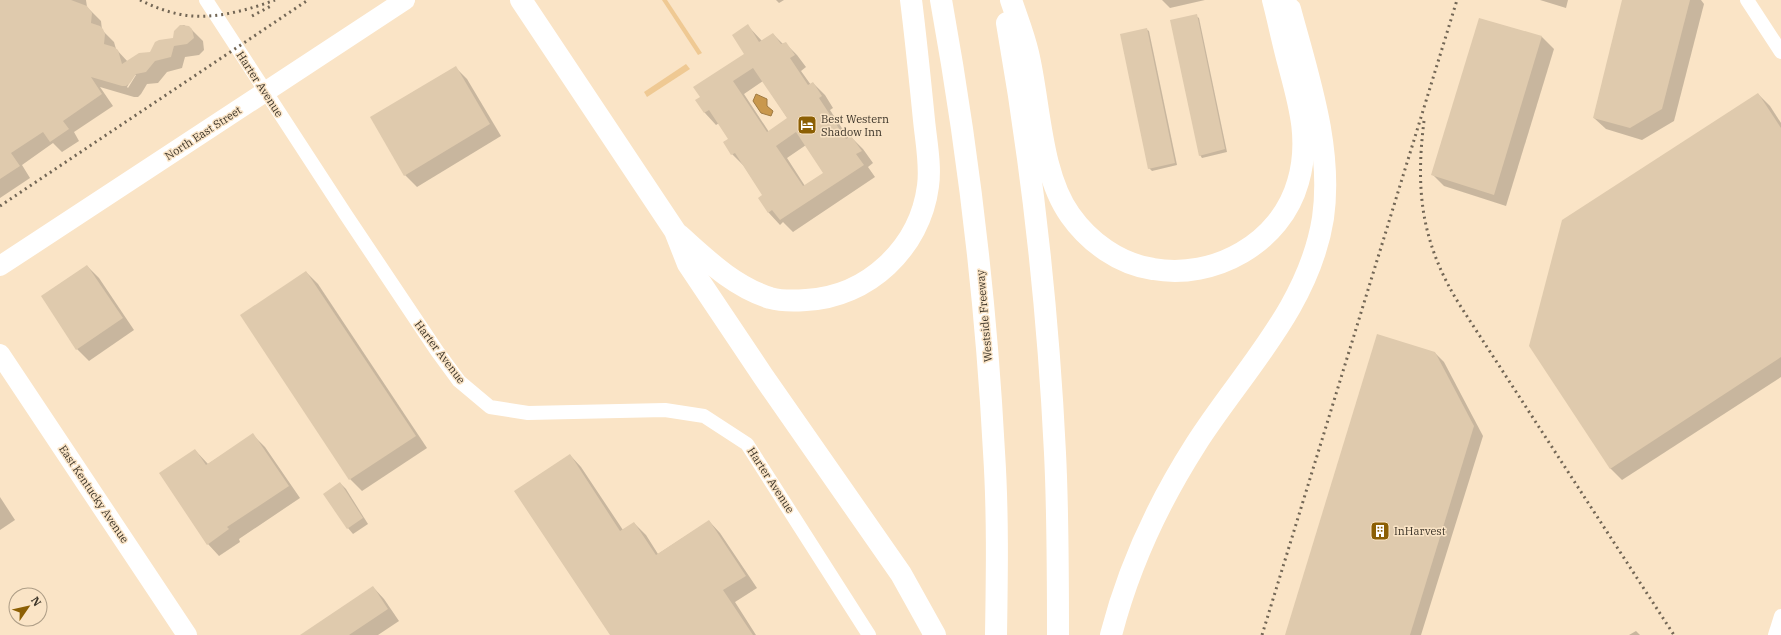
<svg xmlns="http://www.w3.org/2000/svg" width="1781" height="635" font-family="'IBM Plex Serif',serif">
	<style>
		.green { fill: #efc993 }
		.water { fill: #c9984d; stroke: #9f7a42 }
		.shadow { fill: #0003; fill-rule: evenodd }
		.building { fill: #dfcaad; fill-rule: evenodd }
		.lines { fill: none; stroke-linecap: round; stroke-linejoin: round }
		.street { stroke: #fff; stroke-width: 14 }
		.secondary { stroke: #fff; stroke-width: 20 }
		.highway { stroke: #fff; stroke-width: 22 }
		.rail { stroke: #726655; stroke-width: 3; stroke-dasharray: 2 4; stroke-linecap: butt }
		.labels { text-anchor: middle; dominant-baseline: central; stroke-width: 3; stroke-linejoin: round; paint-order: stroke }
		.street-label { font-size: 11px; fill: #3c3428; stroke: #fae4c6 }
		.poi-label { font-size: 11px; fill: #3c3428; stroke: #fae4c6; text-anchor: start }
	</style>
	<rect width="100%" height="100%" fill="#fae4c6"/>
	<g class="green">
		<polygon points="662,0 667,0 702,53 698,55"/>
		<polygon points="686,64 690,69 647,97 644,92"/>
	</g>
	<polygon class="water" points="756,94 767,99 767,106 773,111 771,116 761,113 753,101"/>
	<g class="shadow">
		<path d="M5,0H86L87,7L101,21L102,30L114,42L116,49L128,62L151,53L174,39L180,26L184,25L192,30L203,41L204,50L199,55L185,57L182,68L167,72L158,83L147,84L141,94L138,97H134L100,87L113,106L74,132L79,141L62,152L53,143L22,165L30,178L0,198V3ZM134,75H136L128,88L127,87Z"/>
		<polygon points="776,0 784,0 779,3"/>
		<polygon points="1162,0 1205,0 1170,8"/>
		<polygon points="1540,0 1568,0 1566,8"/>
		<polygon points="1623,0 1701,0 1704,4 1674,121 1642,140 1606,129 1594,118"/>
		<polygon points="1196,16 1199,18 1227,152 1202,158 1200,155"/>
		<polygon points="1480,19 1542,37 1554,49 1506,206 1444,186 1432,174"/>
		<path d="M748,26L762,41L773,34L783,44L785,43L797,55L806,67L801,71L811,85L813,83L825,95L833,108L830,110L849,139L851,137L863,149L873,163L868,167L875,177L793,232L783,222L780,225L769,213L759,198L763,195L744,166L732,154L724,142L729,139L719,123L716,125L705,113L697,101L746,54ZM763,81L788,119L769,132L744,94ZM806,145L824,173L805,186L787,158Z"/>
		<polygon points="1146,29 1149,31 1177,165 1152,171 1149,168"/>
		<polygon points="455,67 467,79 501,136 417,187 405,175"/>
		<polygon points="1758,94 1770,106 1781,123 1781,377 1622,480 1610,468"/>
		<polygon points="87,266 99,278 134,330 89,361 77,349"/>
		<polygon points="306,272 318,284 427,448 362,491 350,479"/>
		<polygon points="1434,352 1444,362 1483,436 1421,635 1286,635"/>
		<polygon points="253,435 265,447 300,498 239,539 240,542 219,556 208,544 195,450 208,464"/>
		<polygon points="570,455 581,467 623,530 634,523 646,535 658,554 709,521 720,533 757,588 735,602 756,635 611,635"/>
		<polygon points="340,483 346,489 368,524 353,534 348,528"/>
		<polygon points="0,497 15,520 0,530"/>
		<polygon points="373,587 384,599 399,621 378,635 302,635"/>
		<polygon points="1636,631 1640,635 1629,635"/>
	</g>
	<g class="building">
		<polygon points="0,0 71,0 87,6 92,13 91,23 100,26 103,29 105,34 104,44 114,47 118,50 122,64 139,53 150,52 155,42 159,40 173,38 174,31 180,25 189,26 192,29 194,38 187,44 174,46 171,57 155,61 146,72 136,74 130,83 126,86 122,86 91,77 102,94 63,121 69,129 50,142 43,132 11,153 20,166 0,179"/>
		<polygon points="1622,0 1690,0 1662,109 1630,128 1593,118"/>
		<polygon points="1197,14 1225,149 1199,156 1170,20"/>
		<polygon points="1479,18 1542,36 1494,195 1431,175"/>
		<path d="M748,24L759,42L773,33L781,44L786,42L795,55L790,58L808,85L813,82L822,96L819,98L846,139L851,136L862,151L856,154L864,165L780,220L772,210L768,213L758,198L762,195L735,153L731,155L723,142L728,139L709,110L704,113L695,100L700,97L693,87L744,54L732,35ZM753,68L787,118L767,132L733,81ZM796,132L823,173L803,186L776,146Z"/>
		<polygon points="1147,28 1175,163 1148,169 1120,34"/>
		<polygon points="456,66 490,124 404,176 370,117"/>
		<polygon points="1758,93 1781,128 1781,357 1610,469 1529,346 1562,220"/>
		<polygon points="87,265 123,318 76,350 41,296"/>
		<polygon points="306,271 416,436 349,480 240,315"/>
		<polygon points="1377,334 1435,352 1474,426 1410,635 1285,635"/>
		<polygon points="253,433 289,486 227,527 229,529 207,545 159,473 195,449 206,465"/>
		<polygon points="570,454 620,531 634,522 656,555 709,520 746,576 723,590 753,635 610,635 514,491"/>
		<polygon points="340,482 363,518 347,529 323,494"/>
		<polygon points="373,586 388,609 349,635 300,635"/>
	</g>
	<g class="lines">
		<g class="street">
			<polyline points="206,0 346,215 437,351 459,381 490,407 528,413 665,410 704,416 747,444 869,635"/>
			<polyline points="1747,0 1781,52"/>
			<polyline points="1775,635 1781,616"/>
		</g>
		<g class="secondary">
			<polyline points="0,266 405,0"/>
			<polyline points="0,354 187,635"/>
		</g>
		<g class="highway">
			<polyline points="521,0 675,231 688,264 763,376 901,574 935,635"/>
			<path d="M941,0C968,149 986,300 994,452C998,513 997,574 996,635"/>
			<path d="M1011,0C1017,18 1024,35 1028,53C1040,103 1040,173 1070,215C1089,242 1119,264 1153,269C1214,280 1281,243 1298,182C1311,138 1298,100 1287,58C1282,39 1278,19 1273,0"/>
			<path d="M1007,23C1032,165 1048,309 1055,453C1058,513 1058,574 1058,635"/>
			<path d="M679,235C707,260 733,286 770,298C781,301 794,301 806,300C868,297 920,248 928,186C931,165 926,141 924,120C920,80 916,40 911,0"/>
			<path d="M1111,635C1129,565 1157,505 1196,444C1242,372 1309,307 1323,218C1333,148 1308,76 1290,9"/>
		</g>
		<g class="rail">
			<path d="M140,0C156,8 175,15 193,16C220,18 251,9 275,0"/>
			<polyline points="252,16 271,6"/>
			<path d="M1424,121C1415,193 1422,245 1461,307L1674,635"/>
			<polyline points="0,206 308,0"/>
			<polyline points="1262,635 1457,0"/>
		</g>
	</g>
	<defs>
		<symbol id="hotel-square" viewBox="-11 -11 22 22"><rect x="-9" y="-9" width="18" height="18" rx="4" fill="#8c5f04" stroke="#fae4c6"/><path d="M-6-4.5h1.5V1H6V5H4.5V3h-9V5H-6ZM-4 0a1.8 1.8 0 1 1 3.6 0ZM.5 0V-2.5h3Q6-2.5 6 0Z" fill="#fff"/></symbol>
		<symbol id="building-square" viewBox="-11 -11 22 22"><rect x="-9" y="-9" width="18" height="18" rx="4" fill="#8c5f04" stroke="#fae4c6"/><path d="M-4-6H4V6H1V3H-1V6H-4ZM-2.5-4.3h1.7v1.8h-1.7ZM.8-4.3h1.7v1.8H.8ZM-2.5-1h1.7V.8h-1.7ZM.8-1h1.7V.8H.8Z" fill="#fff"/></symbol>
	</defs>
	<g fill-rule="evenodd">
		<use href="#hotel-square" x="796" y="114" width="22" height="22"/>
		<use href="#building-square" x="1369" y="520" width="22" height="22"/>
	</g>
	<g class="labels">
		<g class="street-label">
			<text transform="translate(260 84) rotate(57)">Harter Avenue</text>
			<text transform="translate(203 133) rotate(-33)">North East Street</text>
			<text transform="translate(984 316) rotate(-95)">Westside Freeway</text>
			<text transform="translate(440 352) rotate(53)">Harter Avenue</text>
			<text transform="translate(771 480) rotate(57)">Harter Avenue</text>
			<text transform="translate(94 494) rotate(56)">East Kentucky Avenue</text>
		</g>
		<g class="poi-label">
			<text x="821" y="119">Best Western<tspan x="821" dy="13">Shadow Inn</tspan></text>
			<text x="1394" y="531">InHarvest</text>
		</g>
	</g>
	<g transform="translate(28 607) rotate(56)"><circle r="19" fill="#fae4c6" stroke="#ae9e87"/>
	<path d="M0-3L7 15L0 10L-7 15Z" fill="#8c5f04"/>
	<text y="-6" font-size="11" font-weight="bold" text-anchor="middle" fill="#3c3428">N</text>
	</g>
</svg>
